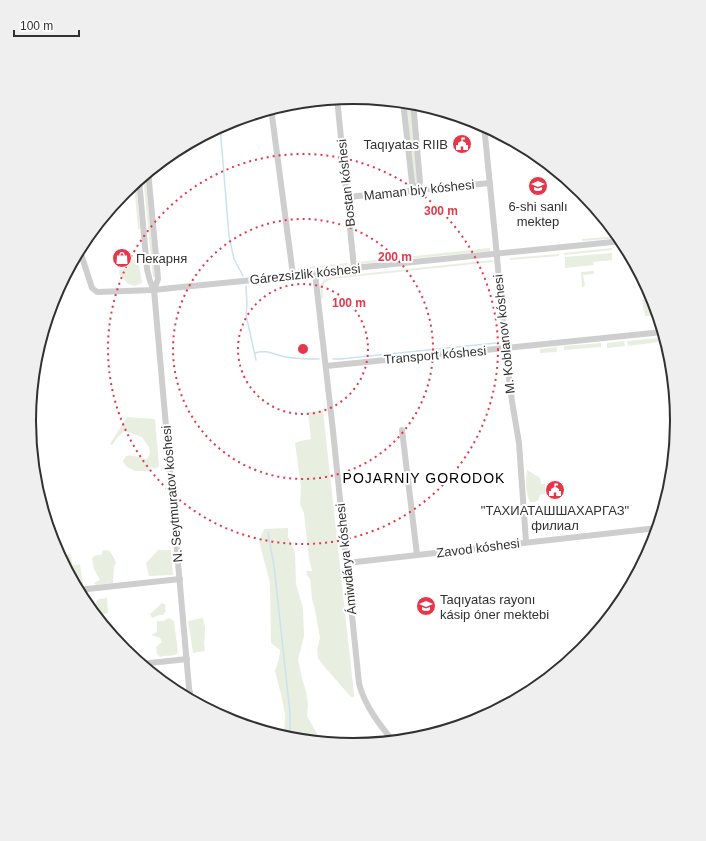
<svg xmlns="http://www.w3.org/2000/svg" width="706" height="841" font-family="Arial,sans-serif">
	<style>
		.green { fill: #e8eee0 }
		.lines { fill: none; stroke-linecap: round; stroke-linejoin: round }
		.stream { stroke: #cce2ed; stroke-width: 1.5 }
		.minor { stroke: #cecece; stroke-width: 6 }
		.ring { fill: none; stroke: #e5364a; stroke-width: 2; stroke-dasharray: 2 4 }
		.labels { text-anchor: middle; dominant-baseline: central; stroke-width: 4; stroke-linejoin: round; paint-order: stroke }
		.poi-label { font-size: 13px; fill: #313131; stroke: #fff }
		.street-label { font-size: 13px; fill: #313131; stroke: #fff }
		.neighbourhood-label { font-size: 14px; letter-spacing: 1px; fill: #000; stroke: #fff }
		.rim { fill: none; stroke: #313131; stroke-width: 2 }
		.centre { fill: #e5364a; stroke: #fff; stroke-width: 2 }
		.ring-label { font-size: 12px; text-anchor: middle; font-weight: bold; fill: #e5364a; stroke: #fff; stroke-width: 4; stroke-linejoin: round; paint-order: stroke }
	</style>
	<rect width="100%" height="100%" fill="#fff"/>
	<g class="green">
		<polygon points="406,102 410,102 418,180 416,183 414,181"/>
		<polygon points="145,174 155,277 153,277 143,176"/>
		<polygon points="136,181 140,229 138,229 134,183"/>
		<polygon points="618,236 620,238 582,241 582,239"/>
		<polygon points="490,248 490,251 358,264 358,262"/>
		<polygon points="612,248 612,250 564,255 564,253"/>
		<polygon points="612,253 612,260 593,262 594,265 565,268 565,257"/>
		<polygon points="559,254 559,256 510,260 510,258"/>
		<polygon points="127,258 133,260 138,259 142,283 135,286 128,284 119,274 119,270 128,268"/>
		<path d="M493,260V262L332,279C320,283 323,288 323,298L321,299C321,286 317,281 332,277Z"/>
		<polygon points="348,263 348,265 298,270 298,268"/>
		<polygon points="594,271 594,274 583,275 585,286 582,287 581,272"/>
		<polygon points="653,299 658,315 645,316 642,300"/>
		<polygon points="658,338 659,342 628,346 627,341"/>
		<polygon points="624,341 625,346 607,348 607,343"/>
		<polygon points="601,343 601,347 564,350 564,346"/>
		<polygon points="557,347 557,352 540,353 540,349"/>
		<polygon points="323,411 354,694 354,697 351,697 323,665 318,658 317,650 320,638 315,610 312,599 310,579 307,575 306,571 312,571 309,559 304,513 300,504 301,487 295,443 300,441 311,439 308,412"/>
		<path d="M127,417L155,419L159,466L155,469L151,467L149,471H135L126,466L123,461L126,456C133,454 139,458 147,459L150,453L149,447L142,437L134,434L124,431L118,437L112,445L110,444Z"/>
		<path d="M527,470L540,478L541,484H545L546,493L540,495L538,500L535,502H530C525,491 526,480 527,470Z"/>
		<polygon points="288,528 288,536 295,553 296,584 303,608 304,636 298,660 302,678 306,692 308,704 307,716 319,737 319,741 290,738 284,736 285,714 281,694 275,671 279,659 280,650 271,643 270,583 259,541 264,529"/>
		<polygon points="103,550 110,551 116,562 114,567 113,583 96,585 94,583 100,580 94,569 92,558 96,555 101,555"/>
		<polygon points="158,550 171,550 173,575 149,576 146,563"/>
		<polygon points="70,554 73,565 80,564 83,584 75,585 60,557"/>
		<polygon points="107,598 108,612 106,614 95,614 96,603 99,599"/>
		<polygon points="162,603 166,605 165,608 166,611 163,615 159,615 152,618 150,614"/>
		<path d="M169,618L174,621L178,653C170,658 168,654 160,657L157,654L156,647L162,642L160,638L151,635L157,632V621H163Z"/>
		<polygon points="203,618 205,627 205,635 204,643 205,651 193,653 188,621"/>
	</g>
	<g class="lines">
		<g class="stream">
			<polyline points="220,126 229,236 234,259 243,276"/>
			<polyline points="246,286 247,304 246,315 256,360"/>
			<path d="M255,353C267,349 274,355 286,357C297,359 308,359 319,359"/>
			<polyline points="333,359 340,359 496,343"/>
			<polyline points="268,533 274,566 290,713 290,738"/>
		</g>
		<g class="minor">
			<polyline points="337,98 354,268"/>
			<polyline points="403,101 412,183 417,190 420,182 413,102"/>
			<polyline points="271,108 293,275"/>
			<polyline points="484,125 496,246 505,348 512,401 519,443 526,542"/>
			<polyline points="148,171 157,267 158,279 154,290"/>
			<polyline points="139,179 147,269 150,281 154,290 190,699"/>
			<polyline points="348,197 490,183"/>
			<polyline points="75,257 81,254 92,288 97,292 154,290 172,288 264,279 354,268 623,241"/>
			<path d="M315,273L333,431L357,664C358,672 358,680 360,687C366,707 379,724 393,741"/>
			<polyline points="326,366 505,348 663,332"/>
			<polyline points="402,430 417,555"/>
			<polyline points="347,563 657,528"/>
			<polyline points="78,590 180,579"/>
			<polyline points="141,664 187,659"/>
			<polyline points="180,694 190,692"/>
		</g>
	</g>
	<g class="ring">
		<circle cx="303" cy="349" r="65"/>
		<circle cx="303" cy="349" r="130"/>
		<circle cx="303" cy="349" r="195"/>
	</g>
	<defs>
		<symbol id="civic-disc" viewBox="-11 -11 22 22"><circle r="9.5" fill="#e5364a" stroke="#fff"/><path d="M-.6-6.5H3V-4.5H.6V-3L4-1V1h2V6H-6V1h2V-1L-.6-3ZM-1.2 2.5V6h2.4V2.5Z" fill="#fff"/></symbol>
		<symbol id="school-disc" viewBox="-11 -11 22 22"><circle r="9.5" fill="#e5364a" stroke="#fff"/><path d="M0-5L7-2L0 1L-7-2ZM-4 1L0 2.5L4 1V4Q0 6-4 4Z" fill="#fff"/></symbol>
		<symbol id="shop-disc" viewBox="-11 -11 22 22"><circle r="9.5" fill="#e5364a" stroke="#fff"/><path d="M-5-2.5h2.3a2.7 3.5 0 0 1 5.4 0H5L5.5 6h-11ZM-1.5-2.5h3a1.5 2.3 0 0 0-3 0Z" fill="#fff"/></symbol>
	</defs>
	<g fill-rule="evenodd">
		<use href="#civic-disc" x="451" y="133" width="22" height="22"/>
		<use href="#school-disc" x="527" y="175" width="22" height="22"/>
		<use href="#shop-disc" x="111" y="247" width="22" height="22"/>
		<use href="#civic-disc" x="544" y="479" width="22" height="22"/>
		<use href="#school-disc" x="415" y="595" width="22" height="22"/>
	</g>
	<g class="labels">
		<g class="poi-label">
			<text x="448" y="144" text-anchor="end">Taqıyatas RIIB</text>
			<text x="538" y="206">6-shi sanlı<tspan x="538" dy="15">mektep</tspan></text>
			<text x="136" y="258" text-anchor="start">Пекарня</text>
			<text x="555" y="510">"ТАХИАТАШШАХАРГАЗ"<tspan x="555" dy="15">филиал</tspan></text>
			<text x="440" y="599" text-anchor="start">Taqıyatas rayonı<tspan x="440" dy="15">kásip óner mektebi</tspan></text>
		</g>
		<g class="street-label">
			<text transform="translate(346 183) rotate(-96)">Bostan kóshesi</text>
			<text transform="translate(419 190) rotate(-6)">Maman biy kóshesi</text>
			<text transform="translate(305 274) rotate(-6)">Gárezsizlik kóshesi</text>
			<text transform="translate(504 334) rotate(-96)">M. Koblanov kóshesi</text>
			<text transform="translate(435 355) rotate(-5)">Transport kóshesi</text>
			<text transform="translate(172 494) rotate(-95)">N. Seytmuratov kóshesi</text>
			<text transform="translate(478 548) rotate(-7)">Zavod kóshesi</text>
			<text transform="translate(346 559) rotate(-96)">Ámiwdárya kóshesi</text>
		</g>
		<g class="neighbourhood-label">
			<text x="424" y="478">POJARNIY GORODOK</text>
		</g>
	</g>
	<path d="M0 0H706V841H0ZM36 421a317 317 0 1 1 634 0a317 317 0 1 1-634 0Z" fill="#efefef" fill-rule="evenodd"/>
	<path class="rim" d="M36 421a317 317 0 1 1 634 0a317 317 0 1 1-634 0Z"/>
	<circle cx="303" cy="349" r="6" class="centre"/>
	<g class="ring-label">
		<text x="441" y="215">300 m</text>
		<text x="395" y="261">200 m</text>
		<text x="349" y="307">100 m</text>
	</g>
	<path d="M14 30v6h65v-6" fill="none" stroke="#313131" stroke-width="2"/>
	<text x="20" y="30" font-size="12" fill="#313131" stroke="#ffffff" stroke-width="3" paint-order="stroke">100 m</text>
</svg>
